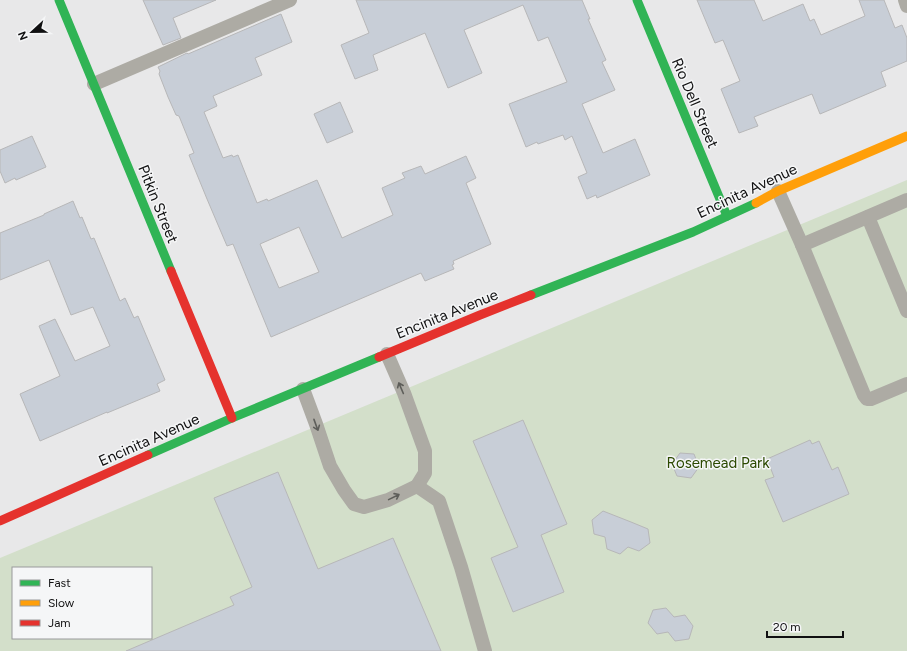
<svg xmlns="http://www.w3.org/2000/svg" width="907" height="651" font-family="Figtree,sans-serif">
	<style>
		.green { fill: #d3dfca; fill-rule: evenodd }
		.building { fill: #c8ced7; stroke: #b7b7b8; fill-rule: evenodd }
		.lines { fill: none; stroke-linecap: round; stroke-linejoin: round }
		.lane { stroke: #adaba4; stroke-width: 14 }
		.fast { stroke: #30b455; stroke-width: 9 }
		.slow { stroke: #ff9f0a; stroke-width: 9 }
		.jam { stroke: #e5322d; stroke-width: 9 }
		.oneway { stroke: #5e5e5a }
		.labels { text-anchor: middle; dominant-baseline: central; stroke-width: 3; stroke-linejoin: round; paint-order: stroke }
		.street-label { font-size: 15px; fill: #101011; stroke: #f5f6f7 }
		.park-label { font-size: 15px; fill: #2b4900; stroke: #f5f6f7 }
	</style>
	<rect width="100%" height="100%" fill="#e8e8e9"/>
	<path class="green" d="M907,180V651H0V558ZM13,568H151V638H13Z"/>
	<g class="building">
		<polygon points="143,0 216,0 173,18 181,38 163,45"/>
		<polygon points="356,0 582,0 590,19 588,19 606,60 602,62 615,90 582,104 603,153 635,139 650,175 597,198 596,195 587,199 578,177 587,173 572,136 565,140 563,135 538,144 537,142 526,147 509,104 567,82 548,37 538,41 523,5 464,30 482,73 448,88 425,33 373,55 378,70 355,79 341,45 369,33"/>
		<polygon points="697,0 754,0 763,21 803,4 810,21 814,19 821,35 865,16 859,0 884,0 895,28 902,25 907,38 907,61 881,72 886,86 820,114 812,94 754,117 758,126 739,133 721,89 740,81 723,40 715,43"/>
		<path d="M281,14L292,42L255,58L262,75L213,96L217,106L204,112L223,158L232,155L233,157L238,155L257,203L267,199L268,201L317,180L342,238L393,215L382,188L405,178L402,173L421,166L425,174L466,156L476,178L466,183L491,244L453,261L454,264L452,265L454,269L425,281L421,273L271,337L233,244L227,246L207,199L189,155L194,153L179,116L176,115L168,97L159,74L160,71L158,67L187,53L188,54ZM299,227L319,272L279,288L260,244Z"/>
		<polygon points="340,102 353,132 327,143 314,114"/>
		<polygon points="32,136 46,167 16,180 15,178 5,183 0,171 0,150"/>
		<polygon points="73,201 80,218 82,217 91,239 94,238 120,301 125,298 134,318 138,316 165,380 157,384 160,391 107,413 107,412 40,441 20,394 60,376 39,326 55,319 75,361 110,346 93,307 71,315 49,260 0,280 0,233 44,215 44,214"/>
		<polygon points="523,420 567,524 541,535 564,592 513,612 491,558 518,547 473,441"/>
		<polygon points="810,440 812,444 819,441 832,470 838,467 849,494 783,522 765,480 774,477 767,459"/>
		<polygon points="680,453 694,454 699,467 691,478 677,476 672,464"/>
		<polygon points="278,472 318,569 393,538 441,651 126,651 234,605 230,597 252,587 214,498"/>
		<polygon points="603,511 631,522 648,529 650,543 639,551 628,547 620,554 607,549 605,537 594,534 592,520"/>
		<polygon points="666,608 674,617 685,615 693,626 689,639 675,641 668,632 657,634 648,623 653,610"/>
	</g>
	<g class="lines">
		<g class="lane">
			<polyline points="905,0 907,6"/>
			<polyline points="94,84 290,0"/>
			<polyline points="778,191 802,245 864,395 867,399 871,399 907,384"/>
			<polyline points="868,217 907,311"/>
			<polyline points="802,245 907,200"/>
			<polyline points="303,389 316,424 330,466 344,490 354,504 364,507 388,500 417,486 425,473 425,451 404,393 387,354"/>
			<polyline points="417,486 439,501 461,567 485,651"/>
		</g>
		<g class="fast">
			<polyline points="59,0 171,271"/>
			<polyline points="637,0 727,216"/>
			<polyline points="531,295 693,232 756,203"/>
			<polyline points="148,455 232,418 379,357"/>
		</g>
		<polyline class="slow" points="756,203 778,191 907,136"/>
		<g class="jam">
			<polyline points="171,271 232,418"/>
			<polyline points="379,357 480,315 531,295"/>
			<polyline points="0,521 148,455"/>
		</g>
	</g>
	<defs><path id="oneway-shaft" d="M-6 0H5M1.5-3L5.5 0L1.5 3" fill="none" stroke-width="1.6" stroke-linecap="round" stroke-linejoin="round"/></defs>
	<g class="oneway">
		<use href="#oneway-shaft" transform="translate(401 388) rotate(-113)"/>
		<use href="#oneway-shaft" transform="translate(316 425) rotate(70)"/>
		<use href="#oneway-shaft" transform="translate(394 497) rotate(-26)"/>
	</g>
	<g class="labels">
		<g class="street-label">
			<text transform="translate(695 103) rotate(67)">Rio Dell Street</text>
			<text transform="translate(747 191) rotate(-25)">Encinita Avenue</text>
			<text transform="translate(158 204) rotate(68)">Pitkin Street</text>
			<text transform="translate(447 314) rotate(-22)">Encinita Avenue</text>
			<text transform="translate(149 440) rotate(-24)">Encinita Avenue</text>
		</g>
		<g class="park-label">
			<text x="718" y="463">Rosemead Park</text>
		</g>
	</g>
	<rect x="12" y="567" width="140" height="72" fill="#f5f6f7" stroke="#999a9b"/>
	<rect x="20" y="580" width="20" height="6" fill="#30b455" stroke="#999a9b"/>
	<text x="48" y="587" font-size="12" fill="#101011">Fast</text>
	<rect x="20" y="600" width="20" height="6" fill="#ff9f0a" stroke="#999a9b"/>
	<text x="48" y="607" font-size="12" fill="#101011">Slow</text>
	<rect x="20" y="620" width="20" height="6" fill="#e5322d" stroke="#999a9b"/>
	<text x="48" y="627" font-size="12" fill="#101011">Jam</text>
	<g transform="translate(32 32) rotate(248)" stroke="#f5f6f7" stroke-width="3" paint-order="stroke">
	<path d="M0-3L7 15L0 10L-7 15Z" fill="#101011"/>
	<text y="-6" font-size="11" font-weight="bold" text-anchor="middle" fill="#101011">N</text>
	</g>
	<path d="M767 631v6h76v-6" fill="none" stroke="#101011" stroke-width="2"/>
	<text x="773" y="631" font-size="12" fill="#101011" stroke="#f5f6f7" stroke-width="3" paint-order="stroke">20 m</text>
</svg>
